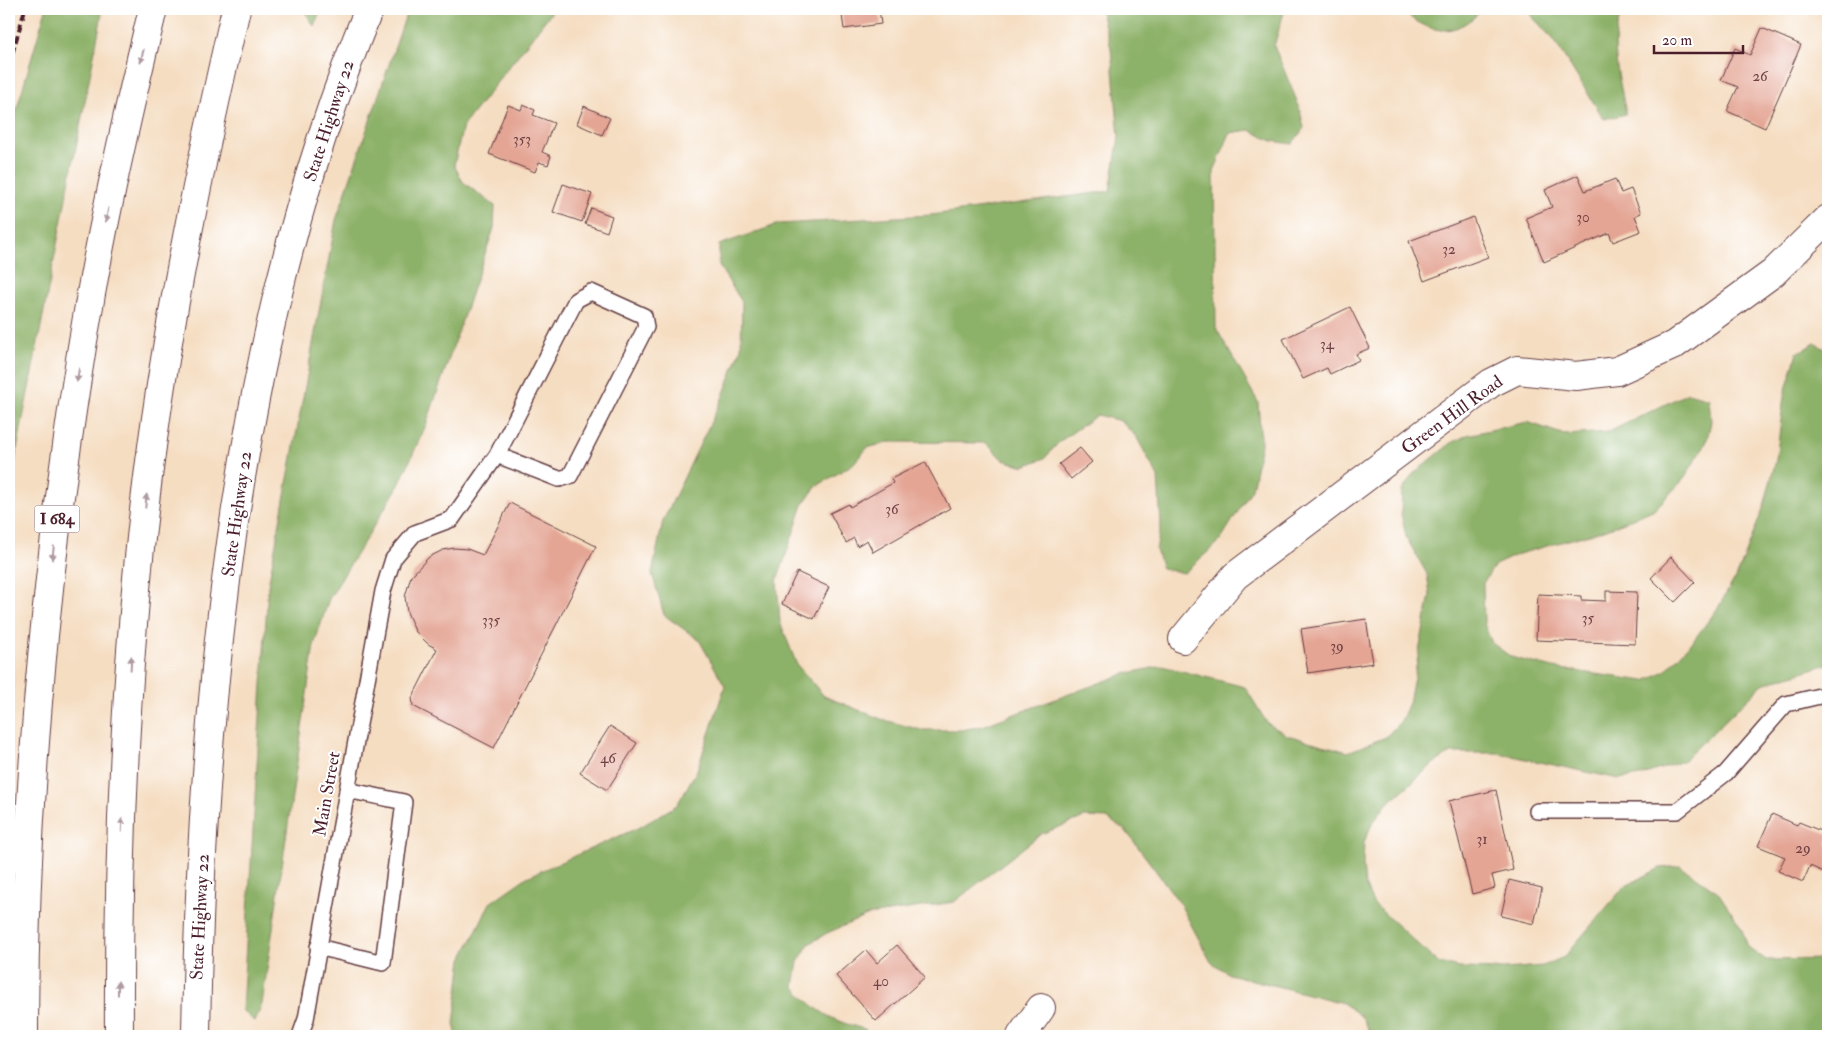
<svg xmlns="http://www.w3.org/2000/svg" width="1837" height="1045" font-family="'IM FELL Double Pica',serif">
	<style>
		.forest { fill: #8cb167; stroke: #6b6849 }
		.building { fill: #e4a594 }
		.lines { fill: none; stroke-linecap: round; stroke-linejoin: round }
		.service-casing { stroke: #643c42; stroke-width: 18 }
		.minor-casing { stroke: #643c42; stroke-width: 30 }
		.secondary-casing { stroke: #643c42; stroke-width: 30 }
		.motorway-casing { stroke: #643c42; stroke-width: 30 }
		.service { stroke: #fff; stroke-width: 15 }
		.minor { stroke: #fff; stroke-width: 28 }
		.secondary { stroke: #fff; stroke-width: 28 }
		.motorway { stroke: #fff; stroke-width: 28 }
		.rail { stroke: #4a1f2b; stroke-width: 4; stroke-dasharray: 8 4; stroke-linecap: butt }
		.oneway { fill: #ae9aa0 }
		.labels { text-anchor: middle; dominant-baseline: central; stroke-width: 4; stroke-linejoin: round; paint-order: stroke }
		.number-label { font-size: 15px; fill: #704045 }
		.shield { fill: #fff; stroke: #80626b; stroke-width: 1 }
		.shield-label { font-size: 16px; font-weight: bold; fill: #4a1f2b }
		.street-label { font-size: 18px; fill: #4a1f2b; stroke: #fff }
	</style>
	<rect width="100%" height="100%" fill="#fff"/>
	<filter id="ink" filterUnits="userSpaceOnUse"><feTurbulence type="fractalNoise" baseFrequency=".02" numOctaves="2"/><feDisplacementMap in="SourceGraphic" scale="10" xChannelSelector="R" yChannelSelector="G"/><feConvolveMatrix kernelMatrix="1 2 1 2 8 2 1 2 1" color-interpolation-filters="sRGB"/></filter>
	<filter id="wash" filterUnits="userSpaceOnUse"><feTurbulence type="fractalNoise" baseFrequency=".0096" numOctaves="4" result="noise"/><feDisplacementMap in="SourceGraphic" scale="20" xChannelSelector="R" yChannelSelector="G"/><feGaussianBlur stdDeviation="1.12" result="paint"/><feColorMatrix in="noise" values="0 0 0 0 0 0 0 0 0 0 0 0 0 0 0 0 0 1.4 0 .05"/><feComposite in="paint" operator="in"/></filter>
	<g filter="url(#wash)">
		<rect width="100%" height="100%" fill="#f5ddc1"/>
		<g class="forest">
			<polygon points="46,9 103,9 10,485 9,505 9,135"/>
			<polygon points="303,9 321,9 314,26"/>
			<polygon points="408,9 554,9 463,126 454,165 463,182 495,206 494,228 426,425 399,485 329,599 314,645 262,1004 255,1022 242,1010 268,586 336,220"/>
			<path d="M1100,9H1285L1274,46L1299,106L1304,128L1292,144L1272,141L1250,130L1230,133L1214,171L1216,328L1258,402L1261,444L1252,489L1219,542L1184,573L1162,569L1156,550L1161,525L1158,477L1137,438L1121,421L1097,415L1059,442L1045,458L1024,466L1003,460L986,443L889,442L867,448L853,464L817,486L804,502L777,581L780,622L797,665L824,696L881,719L921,730H961L982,726L1124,674L1162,666L1245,687L1267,723L1287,735L1348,752L1386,737L1401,721L1409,703L1430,595L1427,574L1406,537L1401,513L1402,491L1413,474L1450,444L1467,435L1527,422L1565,435L1609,432L1688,393L1709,399L1711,422L1706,443L1684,479L1655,509L1607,529L1519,554L1495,565L1483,583L1484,624L1492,643L1511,657L1553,668L1645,681L1665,671L1693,641L1718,608L1739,571L1764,506L1776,460L1784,396L1797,353L1815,343L1828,351V664L1763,684L1683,761L1640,776L1619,779L1498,753H1451L1433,764L1386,805L1372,824L1364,842L1363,864L1365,885L1373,903L1438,963L1460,968L1504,969L1543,966L1564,957L1624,887L1660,868L1680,866L1718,892L1741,927L1748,947L1766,960L1828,959V1036H1373L1361,1016L1343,1003L1229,974L1211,962L1179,902L1126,831L1107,818L1085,817L1041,834L954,902L869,915L827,933L809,944L798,962L794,986C814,1011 834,1022 865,1029L870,1036H457L454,1024L462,959L490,903L527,877L642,826L677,805L697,770L725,686L699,640L664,615L652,573L663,521L721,401L741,349L742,302L719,266V245L779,224L931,215L1110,191L1119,137L1111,48Z"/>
			<path d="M1399,9H1483C1452,40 1431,34 1399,9Z"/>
			<path d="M1525,9H1625C1605,37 1621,82 1626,114L1604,119L1553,39Z"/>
		</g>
		<g id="blocks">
			<g class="building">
				<polygon points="841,9 879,9 881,24 844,29"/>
				<polygon points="1762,28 1801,45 1765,128 1727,111 1738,87 1721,80 1735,48 1750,55"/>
				<polygon points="508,105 521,110 523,105 535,110 533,115 554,123 542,152 551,156 548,165 539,162 535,172 489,154"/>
				<polygon points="584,106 610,118 602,135 577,124"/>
				<polygon points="1578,175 1585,191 1615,179 1621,193 1631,189 1641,213 1635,216 1641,231 1613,242 1609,233 1544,262 1526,218 1552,207 1545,190"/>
				<polygon points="563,184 592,194 582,222 553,212"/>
				<polygon points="591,208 612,216 607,232 585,224"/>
				<polygon points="1473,217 1488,257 1424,281 1409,241"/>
				<polygon points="1350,307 1370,348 1356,354 1359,360 1330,374 1327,368 1303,379 1283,339"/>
				<polygon points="1080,448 1092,462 1071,479 1059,464"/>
				<polygon points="925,462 950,508 873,552 867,540 857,546 854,538 846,543 830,513 849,504 850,507 893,483 891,479"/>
				<polygon points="510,503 596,546 494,748 413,706 412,698 437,649 428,644 415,631 407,612 405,597 411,576 429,557 443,550 454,548 467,549 483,555"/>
				<polygon points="1671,557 1695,582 1675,602 1651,578"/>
				<polygon points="797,572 829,587 814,619 782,604"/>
				<polygon points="1606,591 1637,592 1635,644 1536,640 1538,594 1581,596 1581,600 1606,601"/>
				<polygon points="1366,619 1373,663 1308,673 1301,629"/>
				<polygon points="610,726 637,743 607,790 580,773"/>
				<polygon points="1496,790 1513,870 1492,875 1495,888 1472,894 1449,801"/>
				<polygon points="1772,814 1797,825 1799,822 1828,834 1828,874 1810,866 1803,882 1778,871 1785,857 1758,846"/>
				<polygon points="1509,880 1542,888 1534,924 1501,916"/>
				<polygon points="897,945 925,977 876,1021 836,976 866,950 877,963"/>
			</g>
		</g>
	</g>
	<g filter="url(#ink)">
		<use href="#blocks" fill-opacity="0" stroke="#643c42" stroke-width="1"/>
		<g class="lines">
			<defs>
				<g id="service">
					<polyline points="1537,811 1677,811 1726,773 1786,704 1828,694"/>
					<polyline points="318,947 383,963 404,802 347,790"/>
					<polyline points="300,1036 306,1019 383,591 393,559 415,533 452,519 497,455 576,300 591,292 644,316 646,327 570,476 559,479 497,455"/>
				</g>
				<g id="minor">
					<polyline points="1183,639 1235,576 1491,383 1517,370 1576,376 1617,371 1674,345 1773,273 1828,219"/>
					<polyline points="1021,1036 1041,1008"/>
				</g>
				<path id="secondary" d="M196,1036C201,696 238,326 369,9"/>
				<g id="motorway">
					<path d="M24,1036C24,788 48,539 91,294C108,198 130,103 153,9"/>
					<path d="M119,1036C118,848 125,657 149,469C169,314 201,161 236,9"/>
				</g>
			</defs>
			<use href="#service" class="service-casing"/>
			<use href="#minor" class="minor-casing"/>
			<use href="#secondary" class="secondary-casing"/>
			<use href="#motorway" class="motorway-casing"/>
			<use href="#service" class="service"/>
			<use href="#minor" class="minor"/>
			<use href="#secondary" class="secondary"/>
			<use href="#motorway" class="motorway"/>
			<polyline class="rail" points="9,65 25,9"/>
		</g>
		<defs><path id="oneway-solid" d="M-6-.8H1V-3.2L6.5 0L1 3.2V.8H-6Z" transform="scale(1.25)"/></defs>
		<g class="oneway">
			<use href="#oneway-solid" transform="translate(142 56) rotate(104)"/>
			<use href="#oneway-solid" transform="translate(107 215) rotate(101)"/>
			<use href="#oneway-solid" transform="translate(78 375) rotate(99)"/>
			<use href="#oneway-solid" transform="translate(146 501) rotate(-84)"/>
			<use href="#oneway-solid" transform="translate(53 553) rotate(97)"/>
			<use href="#oneway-solid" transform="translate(131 663) rotate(-87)"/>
			<use href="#oneway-solid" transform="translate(122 825) rotate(-88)"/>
			<use href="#oneway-solid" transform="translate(118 988) rotate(-90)"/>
		</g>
	</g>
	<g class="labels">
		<g class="number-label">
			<text x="1760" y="76">26</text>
			<text x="522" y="139">353</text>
			<text x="1583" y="217">30</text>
			<text x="1449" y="249">32</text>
			<text x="1327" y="344">34</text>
			<text x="892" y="509">36</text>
			<text x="1588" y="618">35</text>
			<text x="491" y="620">335</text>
			<text x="1337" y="646">39</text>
			<text x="608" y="758">46</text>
			<text x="1482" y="839">31</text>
			<text x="1803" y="848">29</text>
			<text x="881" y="981">40</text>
		</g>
		<rect class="shield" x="34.5" y="505.5" width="45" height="27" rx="4"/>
		<g class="shield-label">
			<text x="57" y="519">I 684</text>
		</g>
		<g class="street-label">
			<text transform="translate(329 121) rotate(-72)">State Highway 22</text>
			<text transform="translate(1452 415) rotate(-36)">Green Hill Road</text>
			<text transform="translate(237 514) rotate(-82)">State Highway 22</text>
			<text transform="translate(327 794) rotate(-80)">Main Street</text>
			<text transform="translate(200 917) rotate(-87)">State Highway 22</text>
		</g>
	</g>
	<rect width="1837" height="1045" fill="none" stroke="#fff" stroke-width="30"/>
	<path d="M1654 45v8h89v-8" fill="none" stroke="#4a1f2b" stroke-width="2.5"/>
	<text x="1662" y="45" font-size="15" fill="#4a1f2b" stroke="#ffffff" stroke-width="4" paint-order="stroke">20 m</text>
</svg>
